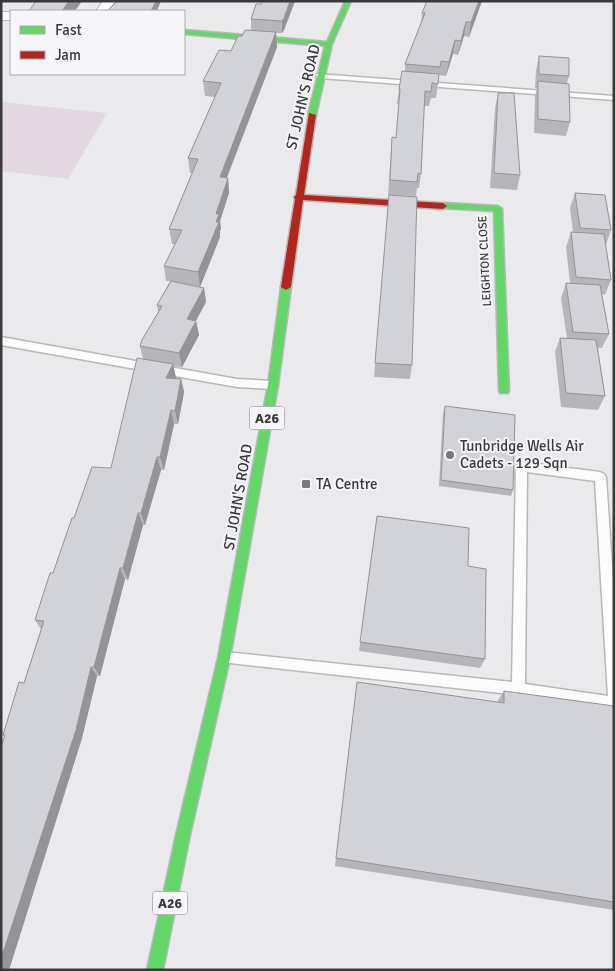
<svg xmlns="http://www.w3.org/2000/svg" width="615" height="971" font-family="Signika,sans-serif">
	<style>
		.green { fill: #e3d7e1 }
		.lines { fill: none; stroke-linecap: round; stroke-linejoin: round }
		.lane-casing { stroke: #b8b8b9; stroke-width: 3 }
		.street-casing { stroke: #b8b8b9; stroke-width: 2 }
		.fast-casing { stroke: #b8b8b9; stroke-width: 3 }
		.jam-casing { stroke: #b8b8b9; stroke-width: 3 }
		.lane { fill: #fcfcfc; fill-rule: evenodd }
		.street { fill: #fcfcfc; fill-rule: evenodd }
		.fast { fill: #63d668; fill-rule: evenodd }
		.jam { fill: #b3261e; fill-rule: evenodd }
		.wall { fill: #b5b5bb }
		.shaded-wall { fill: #939398 }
		.building { fill: #d2d2d9; stroke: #939398 }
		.poi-dot { fill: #787779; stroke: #f6f5f9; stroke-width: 2 }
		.labels { text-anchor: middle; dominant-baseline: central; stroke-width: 4; stroke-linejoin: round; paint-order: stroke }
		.far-street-label { font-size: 12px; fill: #3a393b; stroke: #f6f5f9 }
		.shield { fill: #f6f5f9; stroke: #727174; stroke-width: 1 }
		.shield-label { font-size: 14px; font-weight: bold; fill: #3a393b }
		.street-label { font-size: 15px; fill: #3a393b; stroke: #f6f5f9 }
		.poi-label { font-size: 15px; fill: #3a393b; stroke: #f6f5f9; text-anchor: start }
	</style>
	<rect width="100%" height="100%" fill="#eae9eb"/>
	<polygon class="green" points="1,102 107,113 68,179 1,171"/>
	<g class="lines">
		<defs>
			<g id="lane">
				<polygon points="317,74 614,96 614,100 320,78 316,76"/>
				<polygon points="1,337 237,379 273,381 278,385 273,389 237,387 1,345"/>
				<path d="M522,462L600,472L604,474L606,477L614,595V711L518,695L221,662L220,658L221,654L226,652L512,682L516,467L518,464ZM527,472L595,481L608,696L525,684Z"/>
			</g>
			<g id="street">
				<polygon points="103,1 117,1 110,11 96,11"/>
				<rect x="1" y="12" width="10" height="8"/>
			</g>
			<g id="fast">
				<polygon points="345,1 351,1 332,44 316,115 312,117 308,115 325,46 184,34 184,30 327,42"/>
				<polygon points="443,203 498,206 502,209 509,390 508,393 500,393 499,390 494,211 440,208 439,206"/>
				<polygon points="286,284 291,287 278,385 230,658 190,835 163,970 147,970 176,835 218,658 268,385 281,287"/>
			</g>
			<polygon id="jam" points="309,113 316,115 304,195 443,203 447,206 443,209 303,200 291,287 286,290 281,287 295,199 294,197 296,195"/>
		</defs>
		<use href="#lane" class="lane-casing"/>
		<use href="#street" class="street-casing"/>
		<use href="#fast" class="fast-casing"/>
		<use href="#jam" class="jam-casing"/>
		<use href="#lane" class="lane"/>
		<use href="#street" class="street"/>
		<use href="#fast" class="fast"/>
		<use href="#jam" class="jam"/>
	</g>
	<g class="wall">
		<polygon points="263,1 295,1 284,30 282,33 276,33 277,47 227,178 228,178 229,193 220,221 221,229 220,231 220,237 200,287 204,288 206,302 196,321 199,335 182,367 173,366 176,378 181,379 184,392 178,424 174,424 164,470 161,470 145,525 143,525 128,580 125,579 100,676 97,676 82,738 9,970 1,970 5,736 3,735 24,683 41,629 35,620 74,518 111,468 143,359 140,346 158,312 157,305 170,281 166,281 164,266 175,244 172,244 169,229 192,173 190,173 188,158 215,97 205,96 203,81 231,51 242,36 251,30 251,19"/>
		<polygon points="427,1 482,1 469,37 464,36 458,55 453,54 446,76 439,75 436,98 431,98 429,106 424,106 421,174 419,188 417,188 416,196 388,195 392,137 396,137 399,104 397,104 399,89 405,72 405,64 421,25 422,13"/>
		<polygon points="539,56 569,76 567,83 570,122 566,136 534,133 535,96 537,88 535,88 536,70"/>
		<polygon points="498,93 520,175 517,190 490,188 495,108"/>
		<polygon points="575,193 611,230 606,245 611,280 605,295 602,294 609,334 602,348 598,348 605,396 598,410 561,407 555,352 560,338 567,338 561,298 566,283 570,283 566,247 571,232 573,232 570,208"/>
		<polygon points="389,195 412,365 410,379 374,377"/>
		<polygon points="445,406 513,490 511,496 439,486 443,413"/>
		<polygon points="377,516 468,566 485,659 480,668 359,651"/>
		<polygon points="357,682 497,702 504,691 614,706 614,910 335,866"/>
	</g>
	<g class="shaded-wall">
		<polygon points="69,1 82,1 75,11 62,11"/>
		<polygon points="156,1 161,1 157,11 151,11"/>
		<polygon points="290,1 295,1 284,30 282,33 282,21"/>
		<polygon points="479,1 482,1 469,37 471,22"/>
		<polygon points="466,22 464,36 458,55 461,41"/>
		<polygon points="276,32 277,47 221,192 220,177"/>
		<polygon points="455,40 453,54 446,76 449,62"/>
		<polygon points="228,178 229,193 220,221 221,229 220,231 220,237 200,287 198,272 216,214"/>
		<polygon points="204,288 206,302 189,333 187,319"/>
		<polygon points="196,321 199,335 182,367 179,353"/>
		<polygon points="173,364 176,378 166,378"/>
		<polygon points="181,379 184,392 178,424 175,411"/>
		<polygon points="171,410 174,424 164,470 160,457"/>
		<polygon points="157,457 161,470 145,525 141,513"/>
		<polygon points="138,513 143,525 128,580 123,568"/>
		<polygon points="120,568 125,579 100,676 94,667"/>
		<polygon points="91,667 97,676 82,738 9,970 1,970 1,959"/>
	</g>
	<g class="building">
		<polygon points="36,1 69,1 62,11 29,11"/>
		<polygon points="117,1 156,1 151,11 107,11"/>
		<polygon points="263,1 290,1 284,18 282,21 251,19 256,4 261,4"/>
		<polygon points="427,1 479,1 471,22 466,22 461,41 455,40 449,62 441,61 440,67 405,64 425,13 422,13"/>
		<polygon points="245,30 276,32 220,177 228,178 216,214 219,214 216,222 219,222 198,272 164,266 182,230 169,229 198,159 188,158 221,83 203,81 219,50 231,51 238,36 242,36"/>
		<polygon points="539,56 569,58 569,76 539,74"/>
		<polygon points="402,71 439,74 438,84 432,83 431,92 425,91 421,174 418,173 417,182 390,180 392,137 396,138 400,89 399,89"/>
		<polygon points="538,81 569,84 570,122 538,119"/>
		<polygon points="498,93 514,93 520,175 494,173"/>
		<polygon points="575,193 605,195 611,230 580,228"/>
		<polygon points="389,195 417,197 412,365 375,363"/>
		<polygon points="571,232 604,234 611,280 576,277"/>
		<polygon points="171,281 204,288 187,319 196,321 179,353 140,346 142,340 162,306 157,305"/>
		<polygon points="566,283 600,285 609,334 573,332"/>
		<polygon points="560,338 596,340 605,396 566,393"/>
		<polygon points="137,358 173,364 166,378 181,379 175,411 171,410 160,457 157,457 141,513 138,513 123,568 120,568 94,667 91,667 76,730 1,959 1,747 5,735 3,735 19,682 24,683 44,621 35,620 50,573 53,573 72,518 74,518 92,467 111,468"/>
		<polygon points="445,406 515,415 513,490 441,480"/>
		<polygon points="377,516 469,528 468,566 486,569 485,659 360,642"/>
		<polygon points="357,682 504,703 504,691 614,706 614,902 336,858"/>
	</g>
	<g class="poi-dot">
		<circle cx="450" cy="455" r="5"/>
		<rect x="301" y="479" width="10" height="10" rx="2.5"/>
	</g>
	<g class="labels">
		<g class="far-street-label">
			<text transform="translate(485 261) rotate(-93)">LEIGHTON CLOSE</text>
		</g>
		<g class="shield">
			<rect x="249.5" y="406.5" width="35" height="23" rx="4"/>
			<rect x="152.5" y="891.5" width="35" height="23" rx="4"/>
		</g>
		<g class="shield-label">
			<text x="267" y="418">A26</text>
			<text x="170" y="903">A26</text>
		</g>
		<g class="street-label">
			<text transform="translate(303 97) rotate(-77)">ST JOHN'S ROAD</text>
			<text transform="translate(238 497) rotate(-80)">ST JOHN'S ROAD</text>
		</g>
		<g class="poi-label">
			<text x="460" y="446">Tunbridge Wells Air<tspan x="460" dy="17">Cadets - 129 Sqn</tspan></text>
			<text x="316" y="484">TA Centre</text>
		</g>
	</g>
	<rect width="615" height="971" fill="none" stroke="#3a393b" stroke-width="5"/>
	<rect x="10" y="10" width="175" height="65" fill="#f6f5f9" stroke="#abaaad"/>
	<rect x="20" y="26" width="25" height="8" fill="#63d668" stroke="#abaaad"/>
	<text x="55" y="35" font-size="15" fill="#3a393b">Fast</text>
	<rect x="20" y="51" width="25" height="8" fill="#b3261e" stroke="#abaaad"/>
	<text x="55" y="60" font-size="15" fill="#3a393b">Jam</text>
</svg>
